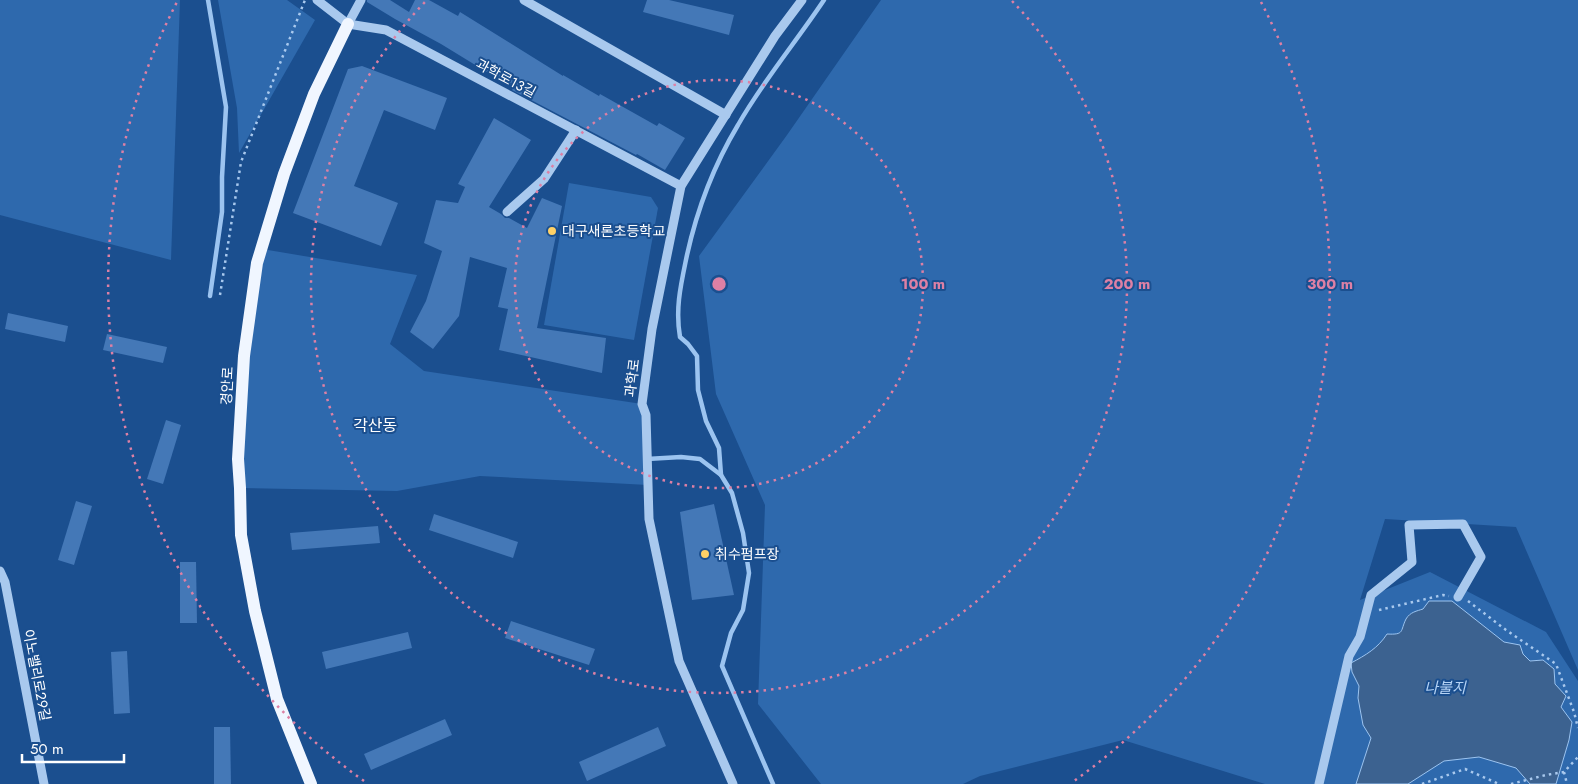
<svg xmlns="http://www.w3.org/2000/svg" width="1578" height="784" font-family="Jost,'Noto Sans KR',sans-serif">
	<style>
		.green { fill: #2e69ad }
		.water { fill: #3c6290; stroke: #9cc4f0 }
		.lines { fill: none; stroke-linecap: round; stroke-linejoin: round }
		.stream { stroke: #9cc4f0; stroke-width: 4.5 }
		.building { fill: #4478b7 }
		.path { stroke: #a9c9ee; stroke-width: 2.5; stroke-dasharray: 2.5 4; stroke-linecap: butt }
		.minor { stroke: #a9c9ee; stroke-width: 9 }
		.major { stroke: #f0f6ff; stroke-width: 12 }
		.ring { fill: none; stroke: #dd80a5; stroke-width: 2.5; stroke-dasharray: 2.5 5 }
		.poi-dot { fill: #ffd166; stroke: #1b4f8f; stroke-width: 2 }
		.labels { text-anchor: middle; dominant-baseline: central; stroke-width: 4; stroke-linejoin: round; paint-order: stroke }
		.street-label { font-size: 14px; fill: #fff; stroke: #1b4f8f }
		.poi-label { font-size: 14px; fill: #fff; stroke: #1b4f8f; text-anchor: start }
		.water-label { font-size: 15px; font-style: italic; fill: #b5d3f5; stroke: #1b4f8f }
		.quarter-label { font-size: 16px; fill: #fff; stroke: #1b4f8f }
		.centre { fill: #dd80a5; stroke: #1b4f8f; stroke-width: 2.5 }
		.ring-label { font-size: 15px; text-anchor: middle; font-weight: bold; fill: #dd80a5; stroke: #1b4f8f; stroke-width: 4; stroke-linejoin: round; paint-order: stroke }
	</style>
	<rect width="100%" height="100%" fill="#1b4f8f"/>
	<g class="green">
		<polygon points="0,0 180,0 171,260 0,215"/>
		<polygon points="218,0 287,0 315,20 239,153 237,108"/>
		<polygon points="881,0 1578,0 1578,670 1516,527 1385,519 1360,600 1430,572 1546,632 1578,681 1578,784 1265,784 1123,740 980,776 963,784 821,784 758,704 765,505 716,394 699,256 787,135"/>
		<polygon points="569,183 651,197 658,208 634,340 544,325"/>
		<polygon points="262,249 417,275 390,344 424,371 642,404 648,485 480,476 397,491 240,488 238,459"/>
	</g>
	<path class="water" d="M1429,601H1452L1504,642L1520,645L1523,654L1530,661L1543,660L1554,669L1555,684L1566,696L1561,707L1572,722L1569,740L1556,784H1530L1516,768L1479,757L1444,761L1408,784H1356L1371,738L1363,725L1358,698L1359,686L1352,672L1351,663C1366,655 1378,648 1387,634C1405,635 1400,631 1406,619C1410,612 1417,611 1423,609Z"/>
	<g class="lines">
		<g class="stream">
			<polyline points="208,0 226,107 222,177 222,212 210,296"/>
			<polyline points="647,459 681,457 700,459 721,475"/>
			<path d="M773,784L722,666L731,633L743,610L749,573L743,533L732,493L721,475L719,448L706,421L698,390L697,356L688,344L680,337C675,308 681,284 687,255C697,210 714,165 738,125C763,81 796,42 824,0"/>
		</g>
	</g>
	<g class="building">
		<polygon points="367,0 390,0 409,12 415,0 429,0 458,16 460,12 563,76 563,75 599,96 600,94 657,126 659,123 685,138 665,170 637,154 636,155 512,90 513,88 441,44 395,19 367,2"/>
		<polygon points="647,0 669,0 734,15 729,35 643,12"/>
		<polygon points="362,66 447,98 435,130 384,110 354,186 398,203 381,246 293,213 348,69"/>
		<polygon points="494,118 531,140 489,207 501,214 505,218 509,218 527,228 542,198 562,206 537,328 606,338 602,373 499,350 508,309 498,307 507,268 470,257 459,316 433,349 410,332 426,301 442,251 424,243 436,200 458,203 465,187 458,184"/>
		<polygon points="8,313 68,326 65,342 5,329"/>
		<polygon points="107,334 167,347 163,363 103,350"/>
		<polygon points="166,420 181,425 163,484 147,479"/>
		<polygon points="76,501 92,506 74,565 58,560"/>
		<polygon points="714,504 734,595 692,600 680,512"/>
		<polygon points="434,514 518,542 513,558 429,530"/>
		<polygon points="378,526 380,543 292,550 290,533"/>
		<polygon points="180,562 196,562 197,623 180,623"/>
		<polygon points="511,621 595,649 589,665 505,638"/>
		<polygon points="408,632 412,648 326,669 322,652"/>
		<polygon points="127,651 130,713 114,714 111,652"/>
		<polygon points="445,719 452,735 371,770 364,754"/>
		<polygon points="214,727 230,727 231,784 214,784"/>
		<polygon points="658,727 666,746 587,781 579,762"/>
	</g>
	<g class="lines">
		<g class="path">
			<polyline points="220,295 241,162 305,0"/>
			<polyline points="1468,601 1506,630 1556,664 1574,712 1578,728"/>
			<polyline points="1379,610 1443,595 1449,596"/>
			<polyline points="1564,772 1567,784"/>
			<polyline points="1422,784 1465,769 1499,784"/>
			<polyline points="1511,784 1546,775 1564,772 1578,757"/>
		</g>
		<g class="minor">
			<polyline points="317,0 348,24 386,30 681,186"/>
			<polyline points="524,0 726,115"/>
			<polyline points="348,24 361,0"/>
			<polyline points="507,212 544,179 576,130"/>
			<polyline points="0,571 5,582 44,784"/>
			<polyline points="733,784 679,661 649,519 646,415 642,404 652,329 681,186 775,36 802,0"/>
			<polyline points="1319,784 1349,656 1360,637 1371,595 1412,562 1409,525 1463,524 1481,557 1458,597"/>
		</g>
		<polyline class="major" points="311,784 277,699 255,611 241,535 240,488 238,459 244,356 257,263 284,174 314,94 348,24"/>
	</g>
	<g class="ring">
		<circle cx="719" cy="284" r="204"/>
		<path d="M1012 1A408 408 0 1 1 426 1"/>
		<path d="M364 781A611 611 0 0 1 177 2M1261 2A611 611 0 0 1 1074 781"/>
	</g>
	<g class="poi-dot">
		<circle cx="552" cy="231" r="5"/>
		<circle cx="705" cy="554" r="5"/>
	</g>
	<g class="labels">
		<g class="street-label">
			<text transform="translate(506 78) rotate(28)">과학로13길</text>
			<text transform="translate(632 378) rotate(-83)">과학로</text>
			<text transform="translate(227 386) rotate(-87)">경안로</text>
			<text transform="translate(37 675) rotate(79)">이노밸리로29길</text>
		</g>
		<g class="poi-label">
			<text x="562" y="231">대구새론초등학교</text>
			<text x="715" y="554">취수펌프장</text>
		</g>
		<g class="water-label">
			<text x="1445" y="688">나불지</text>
		</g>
		<g class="quarter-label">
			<text x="375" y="425">각산동</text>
		</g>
	</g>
	<circle cx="719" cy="284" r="8" class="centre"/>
	<g class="ring-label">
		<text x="923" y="289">100 m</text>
		<text x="1127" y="289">200 m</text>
		<text x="1330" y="289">300 m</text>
	</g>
	<path d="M22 754v8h102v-8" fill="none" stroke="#ffffff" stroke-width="2.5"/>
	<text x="30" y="754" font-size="15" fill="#ffffff" stroke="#1b4f8f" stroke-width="4" paint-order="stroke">50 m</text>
</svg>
